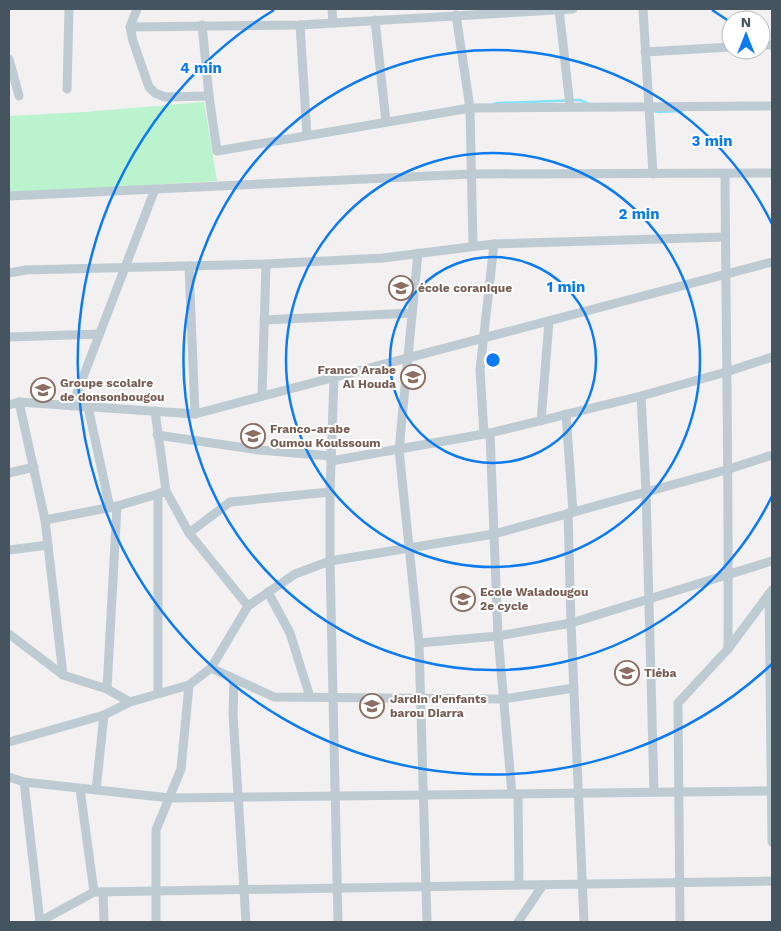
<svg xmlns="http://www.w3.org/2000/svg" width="781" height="931" font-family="'Work Sans',sans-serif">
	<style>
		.green { fill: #bbf3ce }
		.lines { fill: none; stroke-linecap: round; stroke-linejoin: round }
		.stream { stroke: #85e1f3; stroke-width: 2.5 }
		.minor { stroke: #bfcbd3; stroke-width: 9 }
		.ring { fill: none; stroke: #0c7af0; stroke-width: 2.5 }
		.labels { text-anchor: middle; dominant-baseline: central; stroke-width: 4; stroke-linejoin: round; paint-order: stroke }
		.education-label { font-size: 12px; font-weight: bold; fill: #785e54; stroke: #fff; text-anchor: start }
		.centre { fill: #0c7af0; stroke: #fff; stroke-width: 2.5 }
		.ring-label { font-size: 15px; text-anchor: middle; font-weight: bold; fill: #0c7af0; stroke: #fff; stroke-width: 4; stroke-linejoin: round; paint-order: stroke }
	</style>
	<rect width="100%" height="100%" fill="#f2f0f0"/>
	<polygon class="green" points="204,102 217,181 33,192 9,192 9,116 84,112"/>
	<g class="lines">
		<g class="stream">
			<polyline points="493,104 499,103 580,100 589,104"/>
			<polyline points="651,110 658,112 682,111"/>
		</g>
		<g class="minor">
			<polyline points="137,9 130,27 133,41 149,87 155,93 165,97 209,96"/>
			<polyline points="332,9 333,23"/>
			<polyline points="559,9 570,106"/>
			<polyline points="643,9 653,174"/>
			<polyline points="456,15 470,108 473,246"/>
			<polyline points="375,20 386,122"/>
			<polyline points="202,25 209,96 217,151 470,108 772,106"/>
			<polyline points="300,25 307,135"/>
			<polyline points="130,27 300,25 573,9"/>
			<polyline points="761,45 772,45"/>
			<polyline points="645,52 731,47"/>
			<polyline points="9,59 19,96"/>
			<polyline points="67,89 69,9"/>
			<path d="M725,174C726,332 729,490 728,649"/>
			<polyline points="9,196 471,174 772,173"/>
			<polyline points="418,253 399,450 419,643 427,922"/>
			<polyline points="189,266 195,414"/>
			<polyline points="9,273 26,270 266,264 383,258 494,244 725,237"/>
			<polyline points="264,320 412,313"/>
			<polyline points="9,337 99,334"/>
			<polyline points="334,377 330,492 330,561 338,922"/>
			<polyline points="262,396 266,264"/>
			<polyline points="641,396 646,491 654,792"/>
			<polyline points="19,402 45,520 63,675"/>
			<polyline points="9,405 19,402 195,414 772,262"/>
			<polyline points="72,406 155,189"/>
			<polyline points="88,407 110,508"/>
			<polyline points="155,411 166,491 158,494 158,693"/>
			<polyline points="566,414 573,512"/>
			<polyline points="541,421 549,321"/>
			<polyline points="490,433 498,636 512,794"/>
			<polyline points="484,434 480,370 494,244"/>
			<polyline points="157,435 259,450 331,456"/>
			<polyline points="331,461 490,433 641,396 726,372 772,357"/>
			<polyline points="9,473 34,467"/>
			<polyline points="166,491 189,533 248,606"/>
			<polyline points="568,513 571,623 584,922"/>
			<polyline points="45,520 117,506 158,494"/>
			<polyline points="189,533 230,502 330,492"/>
			<polyline points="9,550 48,545"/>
			<polyline points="268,592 290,633 310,697"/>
			<polyline points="769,594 772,842"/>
			<polyline points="9,634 63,675 107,689 130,702"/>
			<polyline points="419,643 498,636 571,623 772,561"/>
			<polyline points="211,668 274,697 503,699 574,688"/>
			<polyline points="234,680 233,714 246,922"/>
			<polyline points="107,689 117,506"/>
			<polyline points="9,742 104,715 130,702 189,685 211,668 248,606 295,574 330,561 494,534 726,470 772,455"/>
			<polyline points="9,777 24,782 170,798 772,791"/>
			<polyline points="24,782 40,922"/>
			<polyline points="80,789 94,892 772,881"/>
			<polyline points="96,790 104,715"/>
			<polyline points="518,794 519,885"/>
			<polyline points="103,892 104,922"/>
			<polyline points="39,922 94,892"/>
			<polyline points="156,922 156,830 181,769 189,685"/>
			<polyline points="518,922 543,885"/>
			<polyline points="680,922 678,703 728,649 772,590"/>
		</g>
	</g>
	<g class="ring">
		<circle cx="493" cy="360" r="103"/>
		<circle cx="493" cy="360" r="207"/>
		<path d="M772 496A310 310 0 1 1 772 224"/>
		<path d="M772 664A413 413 0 1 1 274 10M712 10A413 413 0 0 1 730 22"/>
	</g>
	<defs>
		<symbol id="school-ring" viewBox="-11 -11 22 22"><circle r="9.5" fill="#fff" stroke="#8d6e63" stroke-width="1.5"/><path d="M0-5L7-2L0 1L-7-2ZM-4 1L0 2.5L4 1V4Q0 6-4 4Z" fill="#8d6e63"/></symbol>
	</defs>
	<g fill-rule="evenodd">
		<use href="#school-ring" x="387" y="274" width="28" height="28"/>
		<use href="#school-ring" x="399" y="363" width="28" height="28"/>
		<use href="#school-ring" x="29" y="376" width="28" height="28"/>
		<use href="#school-ring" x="239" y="422" width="28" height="28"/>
		<use href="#school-ring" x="449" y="585" width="28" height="28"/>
		<use href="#school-ring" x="613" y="659" width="28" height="28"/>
		<use href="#school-ring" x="358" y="692" width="28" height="28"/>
	</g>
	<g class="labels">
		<g class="education-label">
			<text x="418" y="288">école coranique</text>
			<text x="396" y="370" text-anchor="end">Franco Arabe<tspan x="396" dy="14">Al Houda</tspan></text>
			<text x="60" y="383">Groupe scolaire<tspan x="60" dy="14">de donsonbougou</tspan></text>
			<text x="270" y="429">Franco-arabe<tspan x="270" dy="14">Oumou Koulssoum</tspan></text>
			<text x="480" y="592">Ecole Waladougou<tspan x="480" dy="14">2e cycle</tspan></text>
			<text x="644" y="673">Tiéba</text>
			<text x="390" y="699">Jardin d'enfants<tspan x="390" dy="14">barou Diarra</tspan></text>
		</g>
	</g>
	<circle cx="493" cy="360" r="8" class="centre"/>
	<g class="ring-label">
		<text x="201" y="73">4 min</text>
		<text x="712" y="146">3 min</text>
		<text x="639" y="219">2 min</text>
		<text x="566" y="292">1 min</text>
	</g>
	<rect width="781" height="931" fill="none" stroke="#46545f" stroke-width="20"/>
	<g transform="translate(746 35)"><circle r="24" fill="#ffffff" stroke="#b5bbbf"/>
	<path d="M0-4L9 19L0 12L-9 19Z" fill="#0c7af0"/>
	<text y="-8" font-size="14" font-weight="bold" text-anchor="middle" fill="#46545f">N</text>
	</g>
</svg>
